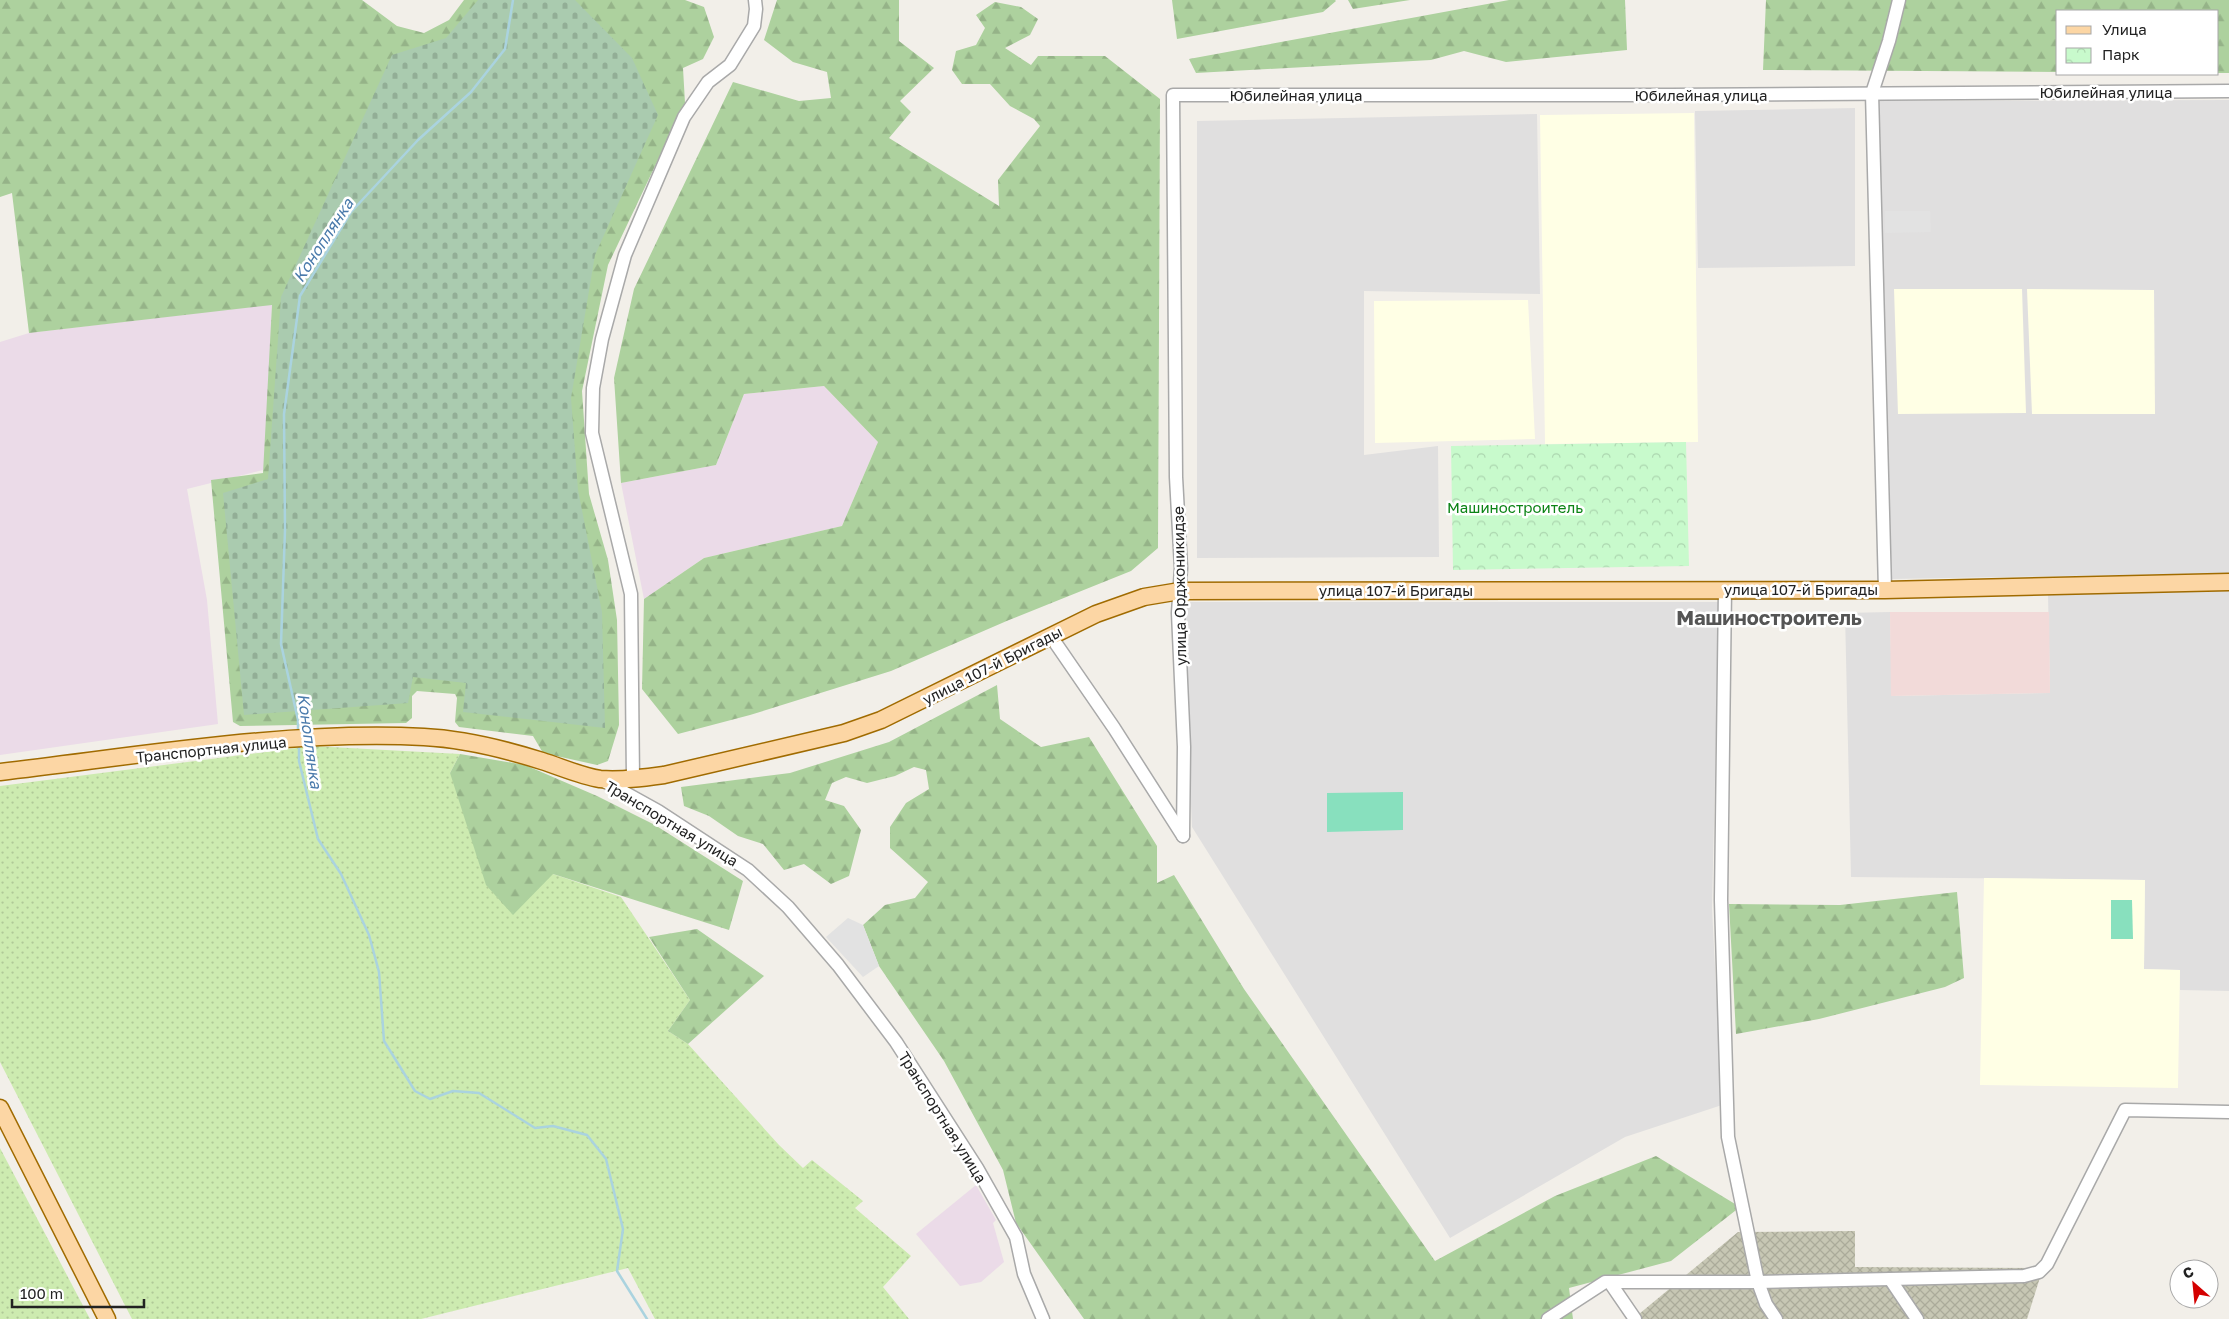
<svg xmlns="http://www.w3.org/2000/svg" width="2229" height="1319" font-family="'Golos Text',sans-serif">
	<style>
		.residential { fill: #e0dfdf }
		.commercial { fill: #f2dad9 }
		.industrial { fill: #ebdbe8 }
		.education { fill: #ffffe5 }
		.construction { fill: url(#construction-cross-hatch) }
		.grass { fill: url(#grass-dots) }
		.forest { fill: url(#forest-firs) }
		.cemetery { fill: url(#cemetery-stones) }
		.park { fill: url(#park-crowns) }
		.pitch { fill: #88e0be }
		.parking { fill: #e2e2e2 }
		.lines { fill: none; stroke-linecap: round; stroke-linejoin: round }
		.stream { stroke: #aad3df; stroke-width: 2.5 }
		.minor-casing { stroke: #a9a9a9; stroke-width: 15 }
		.major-casing { stroke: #a06b00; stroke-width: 19 }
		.minor { stroke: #fff; stroke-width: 12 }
		.major { stroke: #fcd6a4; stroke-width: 16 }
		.labels { text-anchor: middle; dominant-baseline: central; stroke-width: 5; stroke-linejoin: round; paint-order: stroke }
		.street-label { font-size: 15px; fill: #222; stroke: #fff }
		.park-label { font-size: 15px; fill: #0c8416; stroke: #fff }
		.water-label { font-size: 16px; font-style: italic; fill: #4a7aab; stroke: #fff }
		.district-label { font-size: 20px; font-weight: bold; fill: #555; stroke: #fff }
	</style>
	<defs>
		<pattern id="construction-cross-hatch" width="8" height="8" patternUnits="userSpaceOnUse" patternTransform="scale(1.25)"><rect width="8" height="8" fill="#c7c7b4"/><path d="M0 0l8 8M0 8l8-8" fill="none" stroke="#abab9a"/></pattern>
		<pattern id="grass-dots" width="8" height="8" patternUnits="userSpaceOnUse" patternTransform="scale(1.25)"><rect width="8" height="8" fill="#cdebb0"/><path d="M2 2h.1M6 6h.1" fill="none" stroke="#b0c997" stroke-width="1.8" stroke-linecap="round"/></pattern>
		<pattern id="forest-firs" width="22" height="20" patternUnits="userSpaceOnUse" patternTransform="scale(1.25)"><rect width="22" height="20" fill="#add19e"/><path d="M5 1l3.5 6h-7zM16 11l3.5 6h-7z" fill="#95b388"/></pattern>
		<pattern id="cemetery-stones" width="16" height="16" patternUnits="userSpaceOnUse" patternTransform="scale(1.25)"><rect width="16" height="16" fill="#aacbaf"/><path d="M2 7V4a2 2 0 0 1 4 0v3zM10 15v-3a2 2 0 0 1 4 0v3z" fill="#92ae96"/></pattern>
		<pattern id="park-crowns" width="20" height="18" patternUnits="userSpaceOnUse" patternTransform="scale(1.25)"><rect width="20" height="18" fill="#c8facc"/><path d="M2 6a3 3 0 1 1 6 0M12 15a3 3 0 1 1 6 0" fill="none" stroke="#acd6af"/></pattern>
	</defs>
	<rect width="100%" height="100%" fill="#f2efe9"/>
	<g class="residential">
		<polygon points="2229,100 2229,573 1891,579 1876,101"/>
		<polygon points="1855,108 1855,266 1698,268 1695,111"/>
		<polygon points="1537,114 1540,294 1364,291 1364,455 1438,446 1439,557 1197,558 1197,121"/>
		<polygon points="2229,591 2229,991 2180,990 2180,970 2144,969 2145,880 1851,877 1845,613 1890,612 1892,696 2050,693 2048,594"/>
		<polygon points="1182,602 1719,602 1712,908 1722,1105 1625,1137 1450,1238 1192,827"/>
	</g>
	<polygon class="commercial" points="1890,612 2049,612 2050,693 1891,696"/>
	<g class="industrial">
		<polygon points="272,304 267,469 187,489 207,600 218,724 0,755 0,342 29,333"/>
		<polygon points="824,386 878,442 842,526 704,558 644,599 621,483 716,465 744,394"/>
		<polygon points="976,1185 996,1220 993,1223 1004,1262 981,1282 960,1286 916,1234"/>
	</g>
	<g class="education">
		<polygon points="1694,113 1698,442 1545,444 1540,115"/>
		<polygon points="1894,289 2022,289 2026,413 1898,414"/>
		<polygon points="2027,289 2154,290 2155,414 2032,414"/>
		<polygon points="1528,300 1535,439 1375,443 1374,301"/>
		<polygon points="1984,878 2145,880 2144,969 2180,970 2178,1088 1980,1085"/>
	</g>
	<polygon class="construction" points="1855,1231 1855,1267 2043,1268 2027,1319 1633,1319 1738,1232"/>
	<g class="grass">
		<polygon points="312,746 460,754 450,773 553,874 621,897 690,1000 668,1031 688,1044 779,1145 803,1168 812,1160 863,1201 855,1208 911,1256 883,1287 909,1319 655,1319 628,1268 421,1319 132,1319 0,1062 0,786"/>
		<polygon points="0,1148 90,1319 0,1319"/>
	</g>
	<g class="forest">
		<polygon points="0,0 362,0 397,26 424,33 449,20 464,0 685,0 704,7 714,37 703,59 683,68 685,103 608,265 582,391 589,494 608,560 617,620 619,725 608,761 597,765 543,753 533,736 459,727 455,722 457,698 455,694 417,691 412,696 412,718 406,723 240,726 233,722 211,480 263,473 272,305 29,333 12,193 0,197"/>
		<polygon points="777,0 899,0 899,41 934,68 900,101 911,112 889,138 999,206 998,180 1040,126 1034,119 1010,106 990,84 962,84 952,70 956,51 976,45 985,28 976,15 995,2 1021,7 1038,19 1030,35 1005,48 1031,65 1038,56 1105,56 1160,99 1158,548 1131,571 1009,620 891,671 750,715 678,734 642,689 644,599 704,558 842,526 878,442 824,386 744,394 716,465 621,483 614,378 634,289 733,82 799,101 831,98 827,72 793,62 764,40"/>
		<polygon points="1172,0 1335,0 1336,1 1323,12 1177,39"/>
		<polygon points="1348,0 1410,0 1353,9"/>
		<polygon points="1509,0 1625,0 1627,50 1506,62 1464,51 1431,60 1196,73 1189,59"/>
		<polygon points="1766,0 2229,0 2229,73 2218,73 2218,11 2058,11 2058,72 1763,70"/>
		<polygon points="997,685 1000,719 1041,747 1089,737 1157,846 1157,883 1174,875 1244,989 1435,1261 1555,1196 1656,1156 1740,1207 1671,1261 1569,1288 1573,1319 1084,1319 1016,1223 1003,1170 944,1061 879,966 863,925 885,905 915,898 928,882 890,848 890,827 906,803 929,789 926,770 914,767 895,776 867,783 846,777 832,783 825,800 844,806 861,830 849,876 831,884 804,864 784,870 763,844 738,836 709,816 684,806 681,787 790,773 889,742"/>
		<polygon points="460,754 525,765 597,796 655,825 743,881 729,930 553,874 513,915 486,885 450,773"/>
		<polygon points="1957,892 1964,978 1945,987 1819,1019 1736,1034 1729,904 1840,905"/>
		<polygon points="697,929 764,976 688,1044 668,1031 690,1000 649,937"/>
	</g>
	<polygon class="cemetery" points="478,0 575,0 632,58 658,115 595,255 571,398 578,490 602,612 605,728 463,712 466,683 413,677 408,703 244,715 223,493 268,479 281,297 392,55 446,38"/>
	<polygon class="park" points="1686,442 1689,566 1453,570 1451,446"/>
	<g class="pitch">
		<polygon points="1403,792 1403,830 1327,832 1327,793"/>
		<polygon points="2111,900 2132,900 2133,939 2111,939"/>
	</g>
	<g class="parking">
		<polygon points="1885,211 1930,211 1931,232 1885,233"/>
		<polygon points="848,918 863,925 879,966 863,977 826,937"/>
	</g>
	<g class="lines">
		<g class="stream">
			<polyline points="298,732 298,720 281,644 285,530 284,414 300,296 351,212 418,140 471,92 505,49 513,0"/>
			<polyline points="299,745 299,761 318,839 341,874 369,935 379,972 384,1041 415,1091 430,1099 453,1091 479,1093 535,1128 553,1126 587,1135 606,1159 623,1229 617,1271 647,1319"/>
		</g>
		<defs>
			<g id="minor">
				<polyline points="1725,589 1721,900 1728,1137 1758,1282 2024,1276 2039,1272 2047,1264 2125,1110 2229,1112"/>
				<polyline points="1885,590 1872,93 1889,41 1899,0"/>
				<polyline points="1050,635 1114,728 1183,836"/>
				<polyline points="633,779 631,594 592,433 593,388 602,339 625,255 684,117 708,82 730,65 754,26 756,9 755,0"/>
				<polyline points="602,780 658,811 748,870 788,907 838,965 896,1042 977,1168 1016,1237 1024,1274 1043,1319"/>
				<polyline points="1183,836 1184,747 1178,613 1181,568 1176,477 1173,95 1672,95 2229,91"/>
				<polyline points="1890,1279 1917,1319"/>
				<polyline points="1611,1284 1635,1319"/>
				<polyline points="1548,1319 1605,1282 1758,1282 1766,1304 1776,1319"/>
			</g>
			<g id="major">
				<path d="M0,772C138,756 285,730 424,737C465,739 504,749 542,761C561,767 581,776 600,779C621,781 643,778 664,775L844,733L881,720L1096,614L1144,597L1180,591L1885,590L2229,582"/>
				<polyline points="0,1108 107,1319"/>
			</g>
		</defs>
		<use href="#minor" class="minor-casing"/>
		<use href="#major" class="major-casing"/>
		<use href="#minor" class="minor"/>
		<use href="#major" class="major"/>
	</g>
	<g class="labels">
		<g class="street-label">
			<text x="2106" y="92">Юбилейная улица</text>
			<text x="1296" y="95">Юбилейная улица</text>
			<text x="1701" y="95">Юбилейная улица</text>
			<text transform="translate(1179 586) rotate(-91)">улица Орджоникидзе</text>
			<text x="1801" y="589">улица 107-й Бригады</text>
			<text x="1396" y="590">улица 107-й Бригады</text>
			<text transform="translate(992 665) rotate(-27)">улица 107-й Бригады</text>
			<text transform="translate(211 749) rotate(-6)">Транспортная улица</text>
			<text transform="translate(672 823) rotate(31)">Транспортная улица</text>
			<text transform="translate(943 1117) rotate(58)">Транспортная улица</text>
		</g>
		<g class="park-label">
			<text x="1515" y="507">Машиностроитель</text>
		</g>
		<g class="water-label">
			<text transform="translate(323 240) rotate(-57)">Коноплянка</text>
			<text transform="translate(310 741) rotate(82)">Коноплянка</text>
		</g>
		<g class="district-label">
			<text x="1769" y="617">Машиностроитель</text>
		</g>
	</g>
	<rect x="2056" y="10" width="162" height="65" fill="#ffffff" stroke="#a7a7a7"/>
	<rect x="2066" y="26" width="25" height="8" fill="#fcd6a4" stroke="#a7a7a7"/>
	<text x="2102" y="35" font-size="15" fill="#222222">Улица</text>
	<rect x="2066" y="48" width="25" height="15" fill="url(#park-crowns)" stroke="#a7a7a7"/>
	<text x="2102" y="60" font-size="15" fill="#222222">Парк</text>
	<g transform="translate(2194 1284) rotate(333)"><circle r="24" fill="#ffffff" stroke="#a7a7a7"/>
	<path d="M0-4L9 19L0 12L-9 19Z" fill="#d40000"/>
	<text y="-8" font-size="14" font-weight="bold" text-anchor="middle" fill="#222222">С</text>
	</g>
	<path d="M12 1299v8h132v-8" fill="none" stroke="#222222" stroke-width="2.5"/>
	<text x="20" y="1299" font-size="15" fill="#222222" stroke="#ffffff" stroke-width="4" paint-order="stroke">100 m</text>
</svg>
